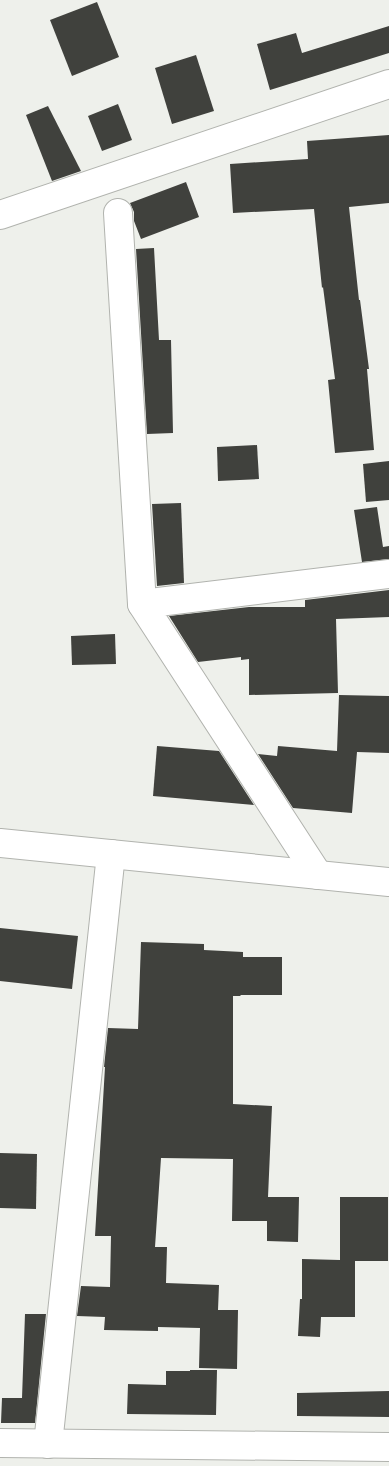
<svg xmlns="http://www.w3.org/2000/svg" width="389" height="1466" font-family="'Exo 2',sans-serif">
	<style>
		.building { fill: #40413d }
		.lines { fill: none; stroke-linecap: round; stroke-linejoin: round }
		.minor-casing { stroke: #b1b3ae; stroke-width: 30 }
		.minor { stroke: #fff; stroke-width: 28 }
	</style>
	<rect width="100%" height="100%" fill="#eef0eb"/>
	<g class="building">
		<polygon points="97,2 119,57 72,76 50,20"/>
		<polygon points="389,26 389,53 270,90 257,44 296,33 302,53"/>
		<polygon points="196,55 214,111 172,124 155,68"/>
		<polygon points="118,104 132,140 102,151 88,116"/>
		<polygon points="48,106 81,171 52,181 26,115"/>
		<polygon points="389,135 389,203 349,207 359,300 360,300 369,369 367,369 374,450 335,453 328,380 335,379 323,287 322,288 314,209 233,213 230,164 308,159 307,141"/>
		<polygon points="186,182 199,217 141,239 134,221 134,212 130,203"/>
		<polygon points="154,248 159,340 171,340 173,433 147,434 136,249"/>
		<polygon points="257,445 259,479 218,481 217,447"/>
		<polygon points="389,461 389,500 366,502 363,464"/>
		<polygon points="181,503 184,583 157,586 152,504"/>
		<polygon points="377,507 383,547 389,546 389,559 362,562 354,510"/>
		<polygon points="389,590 389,617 336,619 338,693 249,695 249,659 241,660 241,657 198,662 169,616 249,607 305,607 305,600"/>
		<polygon points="115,634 116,664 72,665 71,636"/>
		<polygon points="339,695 389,696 389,753 357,752 352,813 293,808 258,754 277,756 278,746 337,751"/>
		<polygon points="157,746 219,751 254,805 153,796"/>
		<polygon points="0,928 78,936 72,989 0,981"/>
		<polygon points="141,942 204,944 204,950 243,952 243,957 282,957 282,995 241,995 240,996 233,996 233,1104 272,1106 268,1197 299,1197 298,1242 267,1241 267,1221 232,1221 233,1159 161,1158 155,1247 167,1247 166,1283 219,1285 218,1310 238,1310 237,1369 199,1368 200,1328 158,1327 158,1331 104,1330 105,1317 77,1316 81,1286 110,1287 111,1236 95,1236 105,1067 104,1067 108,1028 138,1029"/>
		<polygon points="0,1153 37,1154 36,1209 0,1208"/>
		<polygon points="340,1197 388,1197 388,1261 355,1261 355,1317 321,1317 320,1337 298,1336 300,1299 302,1299 302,1259 340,1260"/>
		<polygon points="25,1314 46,1314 35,1423 1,1423 2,1398 22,1398"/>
		<polygon points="190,1370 217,1370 216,1415 127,1414 128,1384 166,1385 166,1371 190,1371"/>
		<polygon points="389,1391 389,1417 297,1416 297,1393"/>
	</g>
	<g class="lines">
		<defs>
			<g id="minor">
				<polyline points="118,213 142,604"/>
				<polyline points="0,215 389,84"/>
				<polyline points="0,843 389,882"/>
				<polyline points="318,875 142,604 389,574"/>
				<polyline points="0,1443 389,1447"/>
				<polyline points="48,1444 111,854"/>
			</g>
		</defs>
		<use href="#minor" class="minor-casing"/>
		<use href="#minor" class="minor"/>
	</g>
</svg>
